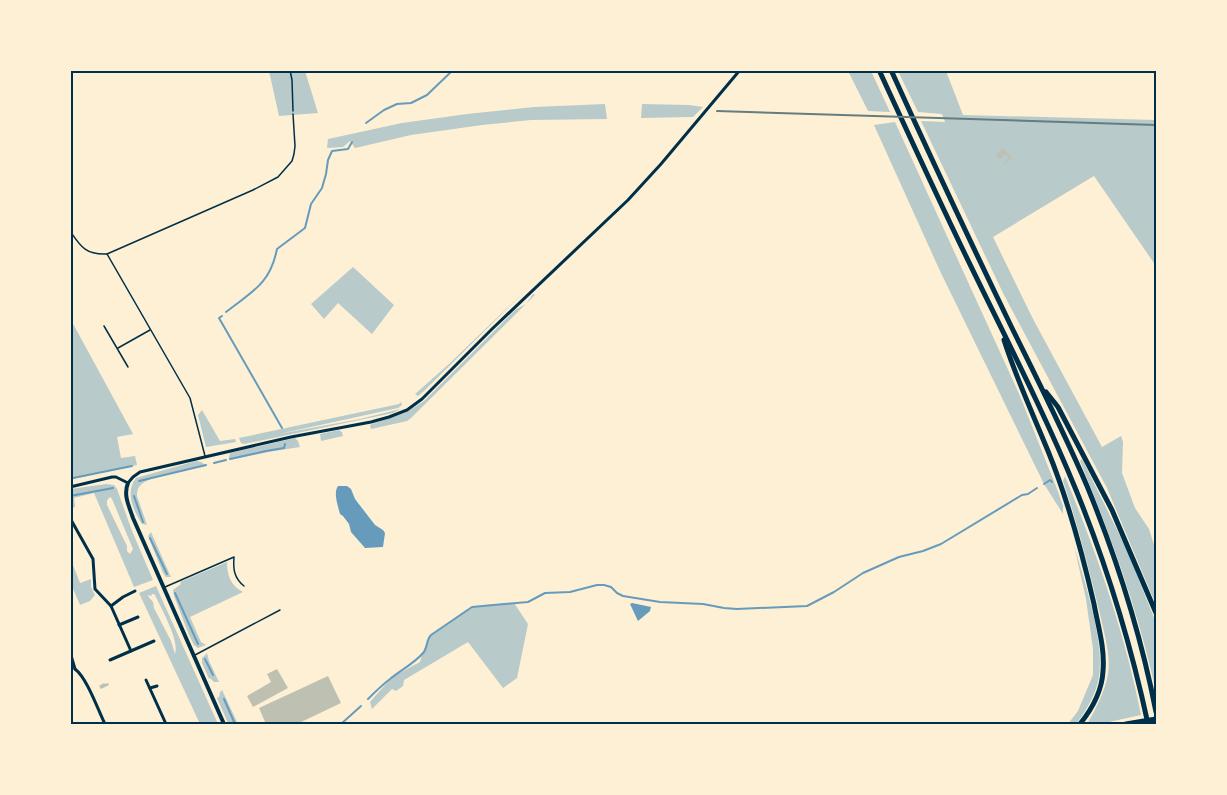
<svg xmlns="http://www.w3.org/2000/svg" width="1227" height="795" font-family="'Exo 2',sans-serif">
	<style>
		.green { fill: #b9caca; fill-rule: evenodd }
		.water { fill: #669bbc }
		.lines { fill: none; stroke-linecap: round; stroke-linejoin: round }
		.stream { stroke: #669bbc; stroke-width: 2 }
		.building { fill: #bec0b2 }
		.path { stroke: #003049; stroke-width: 1.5 }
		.service { stroke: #003049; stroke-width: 1.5 }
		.minor { stroke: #003049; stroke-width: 3 }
		.tertiary { stroke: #003049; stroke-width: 4 }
		.trunk { stroke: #003049; stroke-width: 5 }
		.rail { stroke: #657d81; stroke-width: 2 }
		.neatline { fill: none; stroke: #003049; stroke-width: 2 }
	</style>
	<rect width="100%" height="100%" fill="#fdf0d5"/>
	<g class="green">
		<polygon points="269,71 305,71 318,113 279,116"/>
		<polygon points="848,71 871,71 890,112 868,111"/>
		<polygon points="898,71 946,71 963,115 1156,120 1156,266 1094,176 993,237 1033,319 1102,447 1121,436 1123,442 1122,473 1135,508 1149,529 1156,551 1156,605 1107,488 1003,293 921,121 945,122 942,114 918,112"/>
		<polygon points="605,104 607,119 531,120 482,125 411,135 355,148 350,141 343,147 327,148 328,139 402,123 467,114 534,107"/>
		<polygon points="642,104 689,105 703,107 693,117 641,118"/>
		<polygon points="895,122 1020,396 1057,489 1063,506 1063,514 1044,484 940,271 874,125"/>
		<polygon points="353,267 394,305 372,334 338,303 324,319 311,304"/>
		<polygon points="529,287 424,391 418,396 415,394 449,364"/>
		<polygon points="533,294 535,295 411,418 407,421 371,429 370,425 372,424 405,413 424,401 515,310 526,304"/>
		<polygon points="71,320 133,434 117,437 121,458 135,456 137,465 73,479 72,477 71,477"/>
		<polygon points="401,402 402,405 398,408 279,434 360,419 400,409 393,413 244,444 241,443 239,438 399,404"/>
		<polygon points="202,410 220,441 235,439 236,442 206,447 198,415"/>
		<polygon points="339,430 342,432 343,436 321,441 320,434"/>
		<polygon points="295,438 298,441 300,447 268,452 230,460 229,457 230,453"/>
		<path d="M1082,459L1127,550L1156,623V692C1139,613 1111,536 1080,461Z"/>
		<path d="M196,461L201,462L207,466C193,469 152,476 143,483C138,487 137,490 137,496L147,525L142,524C133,510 125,492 136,478Z"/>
		<path d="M1065,476C1097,554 1125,633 1141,715L1100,724H1087C1096,709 1105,691 1108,674C1111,655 1104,633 1100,614C1089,569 1078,525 1063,481Z"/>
		<path d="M106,484L114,485L117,489L132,531L153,580L134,587L94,493L74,498L75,507L71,508V489ZM110,497L112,499L133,549L130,554L127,551V546L107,505V500Z"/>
		<polygon points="151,532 170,575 171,577 166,577 163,573 148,536"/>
		<path d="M1074,545C1084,581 1105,641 1099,677C1096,694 1087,709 1077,723L1075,724H1068L1078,711L1093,675V649L1086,599Z"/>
		<polygon points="71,560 80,583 91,579 91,587 95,595 90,601 80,605 71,584"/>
		<path d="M227,562C227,576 231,586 243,592L190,617L201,642L206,645L198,648L194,645L189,635L174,596L173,590L181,584L180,582Z"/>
		<path d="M156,586L218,724H200L139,593ZM152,594H154L156,597C162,610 180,642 175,654L171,641L154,608L153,602L148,596V595L151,596Z"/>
		<path d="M514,603L528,624L517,678L503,688L468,642L404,680L403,686L396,691L392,689L372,709L370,702L392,677L420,662C422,655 427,639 431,635L466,610C481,604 498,604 514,603Z"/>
		<polygon points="207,653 209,661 219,682 214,682 210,678 209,679 202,663 202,658"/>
		<polygon points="223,690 223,692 238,724 229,724 228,723 217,698 219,697 220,692"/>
	</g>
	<g class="water">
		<path d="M338,486H347L351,489L355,499L375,525L383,530L385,533L383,547L365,548L351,532L349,524L343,516L340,514C338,506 333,493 338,486Z"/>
		<polygon points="632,603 651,607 650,611 638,621 630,604"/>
	</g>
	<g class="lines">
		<g class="stream">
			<polyline points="366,123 384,110 397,104 411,103 427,95 453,70"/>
			<path d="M226,312C253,291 270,284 277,249L305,228L311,204L322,188L326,174L328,160L332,151L348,149L352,142"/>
			<polyline points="222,316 219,318 282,428"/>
			<polyline points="230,459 266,451 284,448 285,444"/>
			<polyline points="214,463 226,460"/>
			<polyline points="73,478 132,466"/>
			<polyline points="139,481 206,465"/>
			<polyline points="1044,484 1050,480 1052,482"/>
			<polyline points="70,496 113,488"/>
			<polyline points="134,496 143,522"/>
			<polyline points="150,538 167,574"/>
			<polyline points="175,593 198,644"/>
			<polyline points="205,659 213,675"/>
			<polyline points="224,699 235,724"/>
			<path d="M368,699C375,692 382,685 390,679C401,670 415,663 424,652C428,646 426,640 431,635L472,607L528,602L545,593L570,592L597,585H604L611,587L617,593L623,596L660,602L703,604L724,608L737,609L807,606L834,592L863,573L899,557L923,551L941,544L1022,495L1028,494L1037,488"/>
			<polyline points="341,724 361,706"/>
		</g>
	</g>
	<g class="building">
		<polygon points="1003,148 1012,158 1005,164 1004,163 1009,158 1005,154 1000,159 996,155"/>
		<polygon points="277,669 288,688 253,707 247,696 271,682 267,674"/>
		<polygon points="328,676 341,703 297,724 266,724 259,708"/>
		<polygon points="104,683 105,684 108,683 109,685 101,689 99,686"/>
	</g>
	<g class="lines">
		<polyline class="path" points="290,70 292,80 293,111"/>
		<g class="service">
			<path d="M70,231C81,247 86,255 107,254"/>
			<polyline points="104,326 128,367"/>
			<polyline points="118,348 150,330"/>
			<polyline points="205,456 190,398 107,254 253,190 278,177 292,161 294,154 295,146 293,114"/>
			<path d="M165,587L234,557C233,569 234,578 244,586"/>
			<polyline points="195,655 280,610"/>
		</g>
		<g class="minor">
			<polyline points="70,487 112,477 116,477 128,483 133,477 140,472 291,437 371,422 389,417 407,410 422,399 492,329 628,200 661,164 740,70"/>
			<polyline points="70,518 93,559 95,589 111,606 131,651"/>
			<polyline points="111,606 123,597 135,591"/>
			<polyline points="119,625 138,617"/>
			<polyline points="70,652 75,669"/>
			<polyline points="110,660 154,641"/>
			<path d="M75,669C87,678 98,710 105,724"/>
			<polyline points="146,680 166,724"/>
			<polyline points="150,688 157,686"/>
		</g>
		<path class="tertiary" d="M128,483C123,495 129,506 133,518L224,724"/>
		<g class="trunk">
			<path d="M879,70C907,131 935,192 964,252C1002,331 1043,409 1076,490C1107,566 1131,645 1148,724"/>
			<path d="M891,70C930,156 970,241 1011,326C1037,379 1064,432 1087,486C1117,559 1141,635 1156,712"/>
			<path d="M1004,340C1016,378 1033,414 1048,451C1068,500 1082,552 1094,604C1098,626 1105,648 1103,671C1102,692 1092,709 1080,724"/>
			<polyline points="1046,392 1058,407 1112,510 1156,613"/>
			<polyline points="1126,724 1156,719"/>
		</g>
		<polyline class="rail" points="717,111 1156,125"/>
	</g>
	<rect width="1227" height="795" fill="none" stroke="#fdf0d5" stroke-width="144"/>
	<rect x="72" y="72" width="1083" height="651" class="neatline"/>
</svg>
